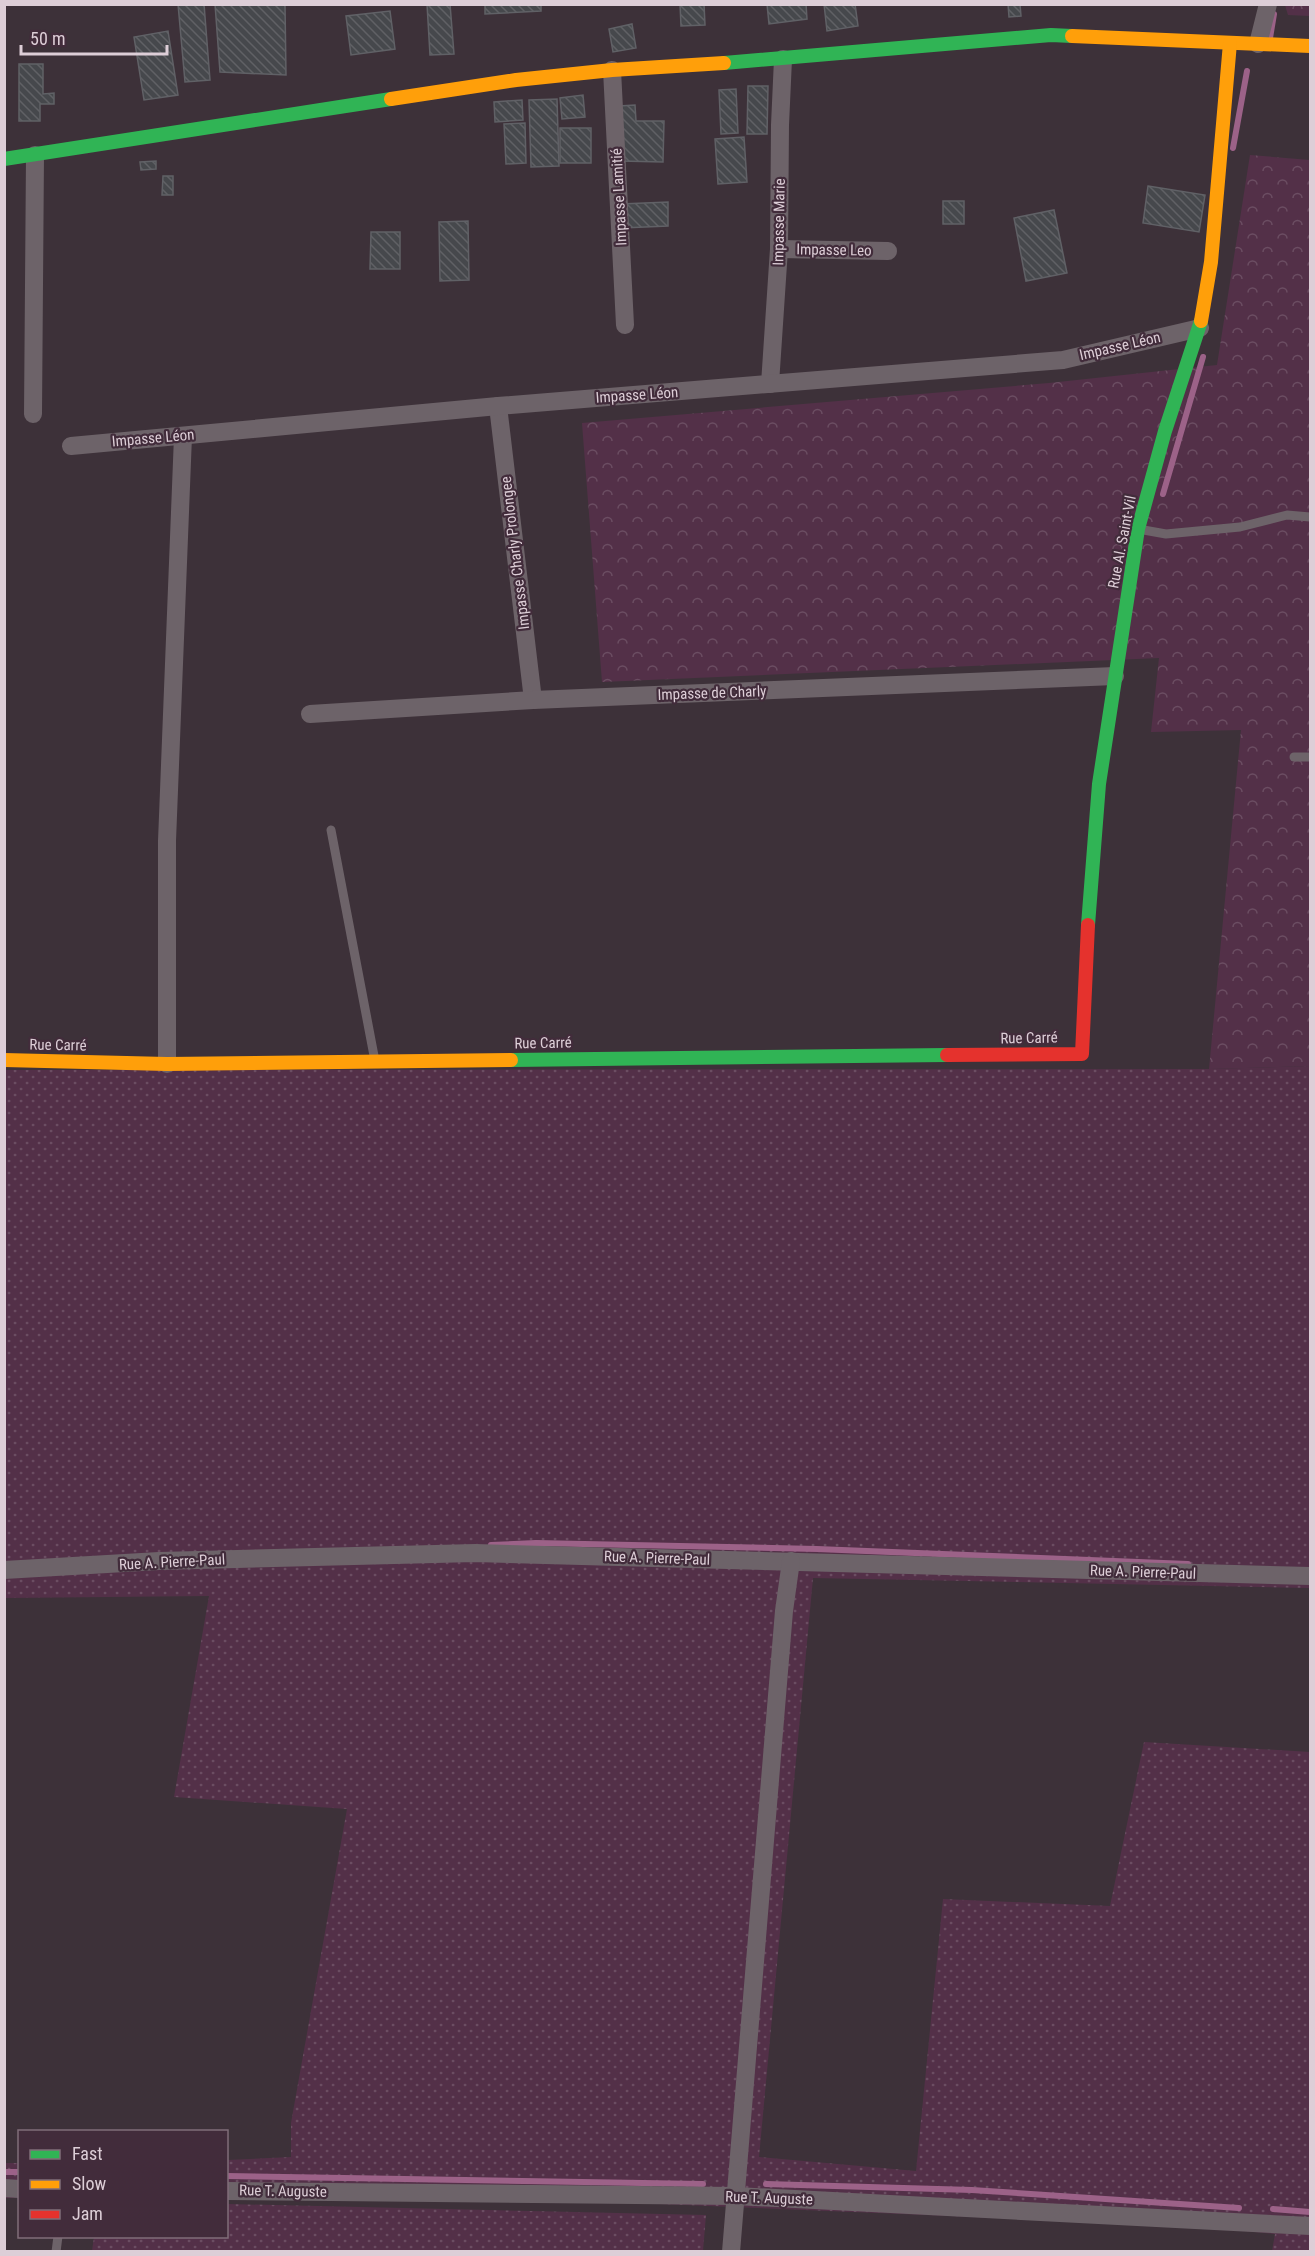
<svg xmlns="http://www.w3.org/2000/svg" width="1315" height="2256" font-family="'Roboto Condensed',sans-serif">
	<style>
		.grass { fill: url(#grass-dots) }
		.forest { fill: url(#forest-crowns) }
		.lines { fill: none; stroke-linecap: round; stroke-linejoin: round }
		.stream { stroke: #9c6288; stroke-width: 6 }
		.building { fill: url(#building-back-hatch); stroke: #606166; stroke-width: 1.5 }
		.lane { stroke: #6d6369; stroke-width: 9 }
		.street { stroke: #6d6369; stroke-width: 18 }
		.fast { stroke: #30b455; stroke-width: 14 }
		.slow { stroke: #ff9f0a; stroke-width: 14 }
		.jam { stroke: #e5322d; stroke-width: 14 }
		.labels { text-anchor: middle; dominant-baseline: central; stroke-width: 4.5; stroke-linejoin: round; paint-order: stroke }
		.street-label { font-size: 15px; fill: #ddced7; stroke: #422c3b }
	</style>
	<defs>
		<pattern id="grass-dots" width="8" height="8" patternUnits="userSpaceOnUse" patternTransform="scale(1.5)"><rect width="8" height="8" fill="#533048"/><path d="M2 2h.1M6 6h.1" fill="none" stroke="#6b4d62" stroke-width="1.8" stroke-linecap="round"/></pattern>
		<pattern id="forest-crowns" width="20" height="18" patternUnits="userSpaceOnUse" patternTransform="scale(1.5)"><rect width="20" height="18" fill="#533048"/><path d="M2 6a3 3 0 1 1 6 0M12 15a3 3 0 1 1 6 0" fill="none" stroke="#6b4d62"/></pattern>
		<pattern id="building-back-hatch" width="6" height="6" patternUnits="userSpaceOnUse" patternTransform="scale(1.5)"><rect width="6" height="6" fill="#46484c"/><path d="M-1 5l2 2M0 0l6 6M5-1l2 2" fill="none" stroke="#606165"/></pattern>
	</defs>
	<rect width="100%" height="100%" fill="#3d3139"/>
	<g class="grass">
		<polygon points="1310,1066 1310,1588 813,1578 759,2157 916,2171 943,1899 1110,1906 1144,1742 1310,1752 1310,2251 1272,2251 1275,2234 1196,2226 414,2194 227,2196 227,2160 291,2157 291,2123 347,1809 174,1797 209,1596 5,1598 4,1070 1209,1069"/>
		<polygon points="4,2163 19,2163 19,2198 5,2198"/>
		<polygon points="227,2204 706,2215 703,2251 92,2251 94,2237 226,2236"/>
	</g>
	<g class="forest">
		<polygon points="1285,5 1310,5 1310,16 1288,15"/>
		<polygon points="1250,155 1310,160 1310,1066 1209,1069 1241,730 1151,732 1159,658 602,682 582,423 1049,383 1217,365"/>
	</g>
	<g class="lines">
		<g class="stream">
			<polyline points="1270,38 1274,14"/>
			<polyline points="1233,148 1247,71"/>
			<polyline points="1163,494 1203,357"/>
			<polyline points="491,1545 536,1543 817,1549 1188,1564"/>
			<polyline points="4,2172 20,2172"/>
			<polyline points="226,2176 703,2184"/>
			<polyline points="766,2184 972,2190 1239,2208"/>
			<polyline points="1273,2209 1310,2212"/>
		</g>
	</g>
	<g class="building">
		<polygon points="178,4 204,4 210,80 185,82"/>
		<polygon points="215,4 285,4 286,75 220,72"/>
		<polygon points="427,4 450,4 454,54 430,55"/>
		<polygon points="485,4 541,4 541,11 485,14"/>
		<polygon points="680,4 704,4 705,25 681,26"/>
		<polygon points="767,4 806,4 807,19 769,24"/>
		<polygon points="824,4 855,4 858,26 827,31"/>
		<polygon points="1008,4 1020,4 1021,16 1009,17"/>
		<polygon points="390,11 395,49 351,55 346,16"/>
		<polygon points="632,24 636,48 613,52 609,29"/>
		<polygon points="168,31 178,95 144,100 134,37"/>
		<polygon points="19,64 43,64 43,94 54,93 54,104 40,104 40,121 19,121"/>
		<polygon points="748,86 768,86 767,134 747,134"/>
		<polygon points="736,89 738,133 721,134 719,90"/>
		<polygon points="583,95 585,117 562,119 560,98"/>
		<polygon points="557,99 559,166 531,167 529,100"/>
		<polygon points="522,100 523,120 495,122 494,102"/>
		<polygon points="635,105 636,121 664,121 663,162 620,161 619,106"/>
		<polygon points="525,123 526,163 506,164 504,124"/>
		<rect x="560" y="128" width="31" height="35"/>
		<polygon points="744,137 747,182 718,184 715,139"/>
		<polygon points="156,161 156,169 141,170 140,162"/>
		<polygon points="163,176 173,176 173,195 162,195"/>
		<polygon points="1148,186 1205,195 1199,232 1143,223"/>
		<rect x="943" y="201" width="21" height="23"/>
		<polygon points="668,202 668,226 622,228 621,204"/>
		<polygon points="1054,210 1067,273 1026,281 1014,218"/>
		<polygon points="468,221 469,280 440,281 439,222"/>
		<polygon points="371,232 400,232 400,269 370,269"/>
	</g>
	<g class="lines">
		<g class="lane">
			<polyline points="1138,529 1166,534 1240,527 1287,515 1310,517"/>
			<polyline points="1294,757 1310,757"/>
			<polyline points="331,830 375,1061"/>
			<polyline points="56,2252 58,2236"/>
		</g>
		<g class="street">
			<polyline points="1258,44 1268,4"/>
			<polyline points="612,70 625,325"/>
			<polyline points="779,249 888,251"/>
			<polyline points="770,384 779,249 780,125 783,59"/>
			<polyline points="498,406 533,700"/>
			<polyline points="33,414 35,155"/>
			<polyline points="71,446 498,406 1063,360 1200,328"/>
			<polyline points="310,714 533,700 1115,676"/>
			<polyline points="167,1064 167,841 183,436"/>
			<polyline points="4,1570 159,1561 475,1553 1310,1576"/>
			<polyline points="4,2188 20,2189"/>
			<polyline points="226,2191 736,2196 1310,2226"/>
			<polyline points="731,2252 784,1611 791,1561"/>
		</g>
		<g class="fast">
			<polyline points="724,63 1051,35 1072,36"/>
			<polyline points="4,159 391,99"/>
			<polyline points="1088,925 1099,784 1138,529 1165,431 1201,321"/>
			<polyline points="511,1060 947,1055"/>
		</g>
		<g class="slow">
			<polyline points="1072,36 1310,46"/>
			<polyline points="391,99 516,80 612,70 724,63"/>
			<polyline points="1201,321 1211,262 1230,43"/>
			<polyline points="4,1060 167,1064 511,1060"/>
		</g>
		<polyline class="jam" points="947,1055 1082,1054 1088,925"/>
	</g>
	<g class="labels">
		<g class="street-label">
			<text transform="translate(619 197) rotate(-93)">Impasse Lamitié</text>
			<text transform="translate(779 222) rotate(-89)">Impasse Marie</text>
			<text transform="translate(834 250) rotate(1)">Impasse Leo</text>
			<text transform="translate(1120 346) rotate(-13)">Impasse Léon</text>
			<text transform="translate(637 395) rotate(-4)">Impasse Léon</text>
			<text transform="translate(153 438) rotate(-5)">Impasse Léon</text>
			<text transform="translate(1122 542) rotate(-79)">Rue Al. Saint-Vil</text>
			<text transform="translate(515 553) rotate(-97)">Impasse Charly Prolongee</text>
			<text transform="translate(712 693) rotate(-2)">Impasse de Charly</text>
			<text transform="translate(1029 1038) rotate(-1)">Rue Carré</text>
			<text transform="translate(543 1043) rotate(-1)">Rue Carré</text>
			<text transform="translate(58 1045) rotate(1)">Rue Carré</text>
			<text transform="translate(657 1558) rotate(2)">Rue A. Pierre-Paul</text>
			<text transform="translate(172 1562) rotate(-3)">Rue A. Pierre-Paul</text>
			<text transform="translate(1143 1572) rotate(2)">Rue A. Pierre-Paul</text>
			<text transform="translate(283 2191) rotate(1)">Rue T. Auguste</text>
			<text transform="translate(769 2198) rotate(2)">Rue T. Auguste</text>
		</g>
	</g>
	<rect width="1315" height="2256" fill="none" stroke="#ddced7" stroke-width="12"/>
	<rect x="18" y="2130" width="210" height="108" fill="#422c3b" stroke="#806d79" stroke-width="1.5"/>
	<rect x="30" y="2150" width="30" height="9" fill="#30b455" stroke="#806d79" stroke-width="1.5"/>
	<text x="72" y="2160" font-size="18" fill="#ddced7">Fast</text>
	<rect x="30" y="2180" width="30" height="9" fill="#ff9f0a" stroke="#806d79" stroke-width="1.5"/>
	<text x="72" y="2190" font-size="18" fill="#ddced7">Slow</text>
	<rect x="30" y="2210" width="30" height="9" fill="#e5322d" stroke="#806d79" stroke-width="1.5"/>
	<text x="72" y="2220" font-size="18" fill="#ddced7">Jam</text>
	<path d="M21 45v9h146v-9" fill="none" stroke="#ddced7" stroke-width="3"/>
	<text x="30" y="45" font-size="18" fill="#ddced7" stroke="#422c3b" stroke-width="4.5" paint-order="stroke">50 m</text>
</svg>
